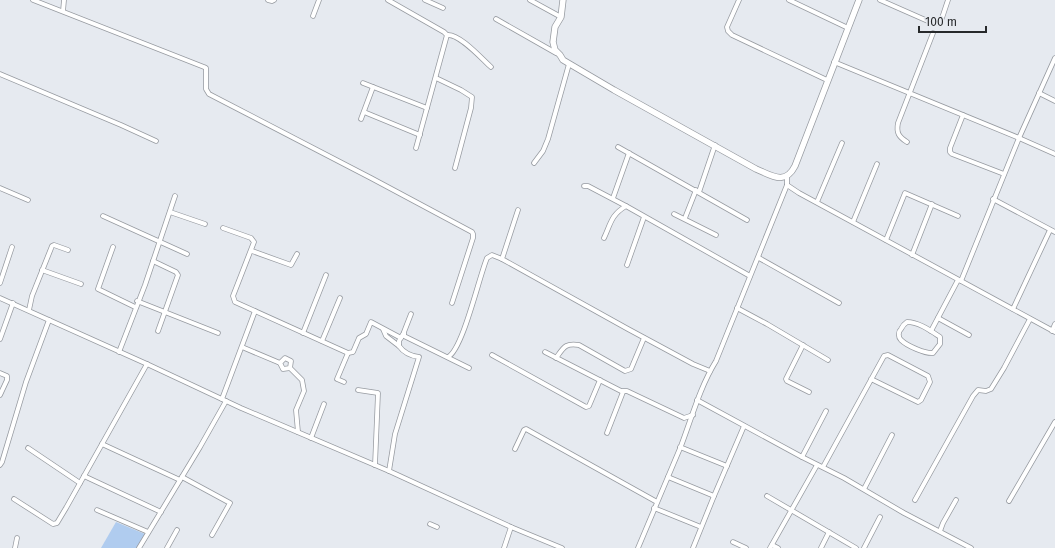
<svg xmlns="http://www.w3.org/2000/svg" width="1055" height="548" font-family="'Fira Sans',sans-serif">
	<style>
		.green { fill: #b0ccef }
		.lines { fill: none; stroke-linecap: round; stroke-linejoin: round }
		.street-casing { stroke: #979ba1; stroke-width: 5.5 }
		.secondary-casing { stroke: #979ba1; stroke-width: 7 }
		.street { stroke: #fff; stroke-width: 4 }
		.secondary { stroke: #fff; stroke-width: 5.5 }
	</style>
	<rect width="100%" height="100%" fill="#e6eaf0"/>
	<polygon class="green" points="116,522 145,534 138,548 101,548"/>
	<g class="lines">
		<defs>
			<g id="street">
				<polyline points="33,0 204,67 206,68 206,89 209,94 371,178 472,232 473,234 473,238 452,303"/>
				<polyline points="268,0 272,1 274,0"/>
				<polyline points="388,0 444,32 447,35 416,148"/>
				<polyline points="425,0 443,8"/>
				<polyline points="530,0 561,17"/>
				<polyline points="739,0 727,27 728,31 732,35 827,80"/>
				<polyline points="789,0 848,28"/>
				<polyline points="880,0 930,22 936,23 941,21 948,0"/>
				<polyline points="63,11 64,0"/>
				<polyline points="313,16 319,0"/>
				<polyline points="496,19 556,53"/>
				<path d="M447,35C459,33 482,59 491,67"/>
				<polyline points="834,62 1019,138 1055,154"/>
				<polyline points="0,74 121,125 156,141"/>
				<polyline points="436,78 461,90 472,97 471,108 455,168"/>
				<polyline points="363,83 427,108"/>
				<polyline points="1039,93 1055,101"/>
				<polyline points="364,112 420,135"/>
				<polyline points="963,115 950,148 950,152 952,154 1004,174"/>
				<polyline points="361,119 373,87"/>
				<path d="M907,142C899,137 896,133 898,123L933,33"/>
				<polyline points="618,147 747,220"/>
				<polyline points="534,163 543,151 548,139 569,64"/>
				<polyline points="787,185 799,193 1055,332"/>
				<polyline points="584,186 588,186 626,206"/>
				<polyline points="0,188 28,200"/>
				<polyline points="699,192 715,145"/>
				<polyline points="613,198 629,153"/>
				<polyline points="993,199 1055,232"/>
				<polyline points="817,202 842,143"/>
				<polyline points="518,210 502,259 628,329 693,364 710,371"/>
				<polyline points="170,212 205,224"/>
				<polyline points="674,214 716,235"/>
				<polyline points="103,216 187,254"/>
				<polyline points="685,218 696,190"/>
				<polyline points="853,222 877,164"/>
				<polyline points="223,228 251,238 254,242 233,296 235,302 348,353 353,352 359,338 366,334 371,322 401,338"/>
				<path d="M604,238C611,223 611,215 626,206L750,276"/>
				<polyline points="886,240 905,193 958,216"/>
				<polyline points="113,247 98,289 135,307"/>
				<polyline points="252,251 291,265 297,254"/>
				<polyline points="912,255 932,204"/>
				<polyline points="759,258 839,303"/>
				<polyline points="153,261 176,272 178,275 158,331"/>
				<polyline points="627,265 644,217"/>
				<polyline points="42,270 81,284"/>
				<polyline points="961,281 1019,138 1055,58"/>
				<polyline points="0,283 12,247"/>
				<polyline points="0,298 147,364 241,408 389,471 511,527 562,548"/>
				<polyline points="137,301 218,333"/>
				<polyline points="737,308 767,324 828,360"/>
				<polyline points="1013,309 1050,230"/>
				<polyline points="29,310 32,296 52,246 54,245 68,250"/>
				<polyline points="411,314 404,332 404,336 469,368"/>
				<polyline points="938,318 969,335"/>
				<path d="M907,322C919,322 931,331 940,337V344L933,353C926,354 907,346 901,340C898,337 898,332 901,329C903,325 904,324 907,322Z"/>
				<polyline points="383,329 386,336 399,346"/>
				<polyline points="931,331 958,280"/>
				<polyline points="1052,331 1055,324"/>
				<polyline points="303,333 326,275"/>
				<polyline points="0,339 13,303"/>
				<polyline points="322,341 340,298"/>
				<polyline points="803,345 786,379 787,381 809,392"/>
				<polyline points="242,347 280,363"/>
				<polyline points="119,352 145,285 175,196"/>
				<polyline points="545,352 621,391 627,391 684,418 693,415"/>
				<polyline points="492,355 586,407 589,406 600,380"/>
				<path d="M448,357C463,349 479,277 487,258L492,255L502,259"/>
				<polygon points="285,358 291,361 290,368 283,369 280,363"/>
				<path d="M556,358C564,347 565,343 579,345L625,371L631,369L644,338"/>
				<polyline points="290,368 302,380 304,391 296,410 298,432"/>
				<polyline points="0,373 7,376 7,380 0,395"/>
				<polyline points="344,382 337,379 348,353"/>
				<polyline points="358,390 378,393 375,465"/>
				<polyline points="222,399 255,311"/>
				<polyline points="697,400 802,457 844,478 904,513 971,548"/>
				<polyline points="607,433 623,392"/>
				<polyline points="311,438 324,404"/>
				<polyline points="102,444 180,480"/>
				<polyline points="680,447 727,466"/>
				<polyline points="28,448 80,483"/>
				<polyline points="515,449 524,430 526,429 657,502"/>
				<polyline points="802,457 826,411"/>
				<polyline points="0,465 2,462 26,382 49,320"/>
				<polyline points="823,467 884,356 888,355 928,376 930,382 921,400 918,402 871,379"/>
				<path d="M389,471L395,434L419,357C411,356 404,353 399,346V341L403,334"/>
				<polyline points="84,476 161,512"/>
				<polyline points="182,477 230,503 212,535"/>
				<polyline points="668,477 714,496"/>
				<polyline points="864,489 892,435"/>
				<polyline points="767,496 856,548"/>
				<polyline points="14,499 53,524 57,523 66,508 147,364"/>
				<polyline points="915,500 973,396 978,390 986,391 991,389 1004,368 1030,319"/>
				<polyline points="1009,501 1055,422"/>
				<polyline points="654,508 701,527"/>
				<polyline points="97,510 148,532"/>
				<polyline points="430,524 437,527"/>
				<polyline points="940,531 943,523 956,500"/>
				<polyline points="733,542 746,548"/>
				<polyline points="772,545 778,548"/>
				<polyline points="15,548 17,538"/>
				<polyline points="139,548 200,447 226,401"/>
				<polyline points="167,548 177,530"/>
				<polyline points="504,548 511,527"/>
				<path d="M638,548C652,514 667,480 681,446C692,417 700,387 716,361L787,185V177"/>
				<polyline points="693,548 714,496 744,426"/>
				<polyline points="770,548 817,465"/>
				<polyline points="821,548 829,532"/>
				<polyline points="864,548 880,517"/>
			</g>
			<path id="secondary" d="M563,0L561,17L555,27L553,42L555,50L560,55L563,60L614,90L756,169C771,175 785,186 795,166L859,0"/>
		</defs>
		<use href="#street" class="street-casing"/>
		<use href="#secondary" class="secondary-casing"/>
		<use href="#street" class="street"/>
		<use href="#secondary" class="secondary"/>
	</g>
	<path d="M919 26v6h67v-6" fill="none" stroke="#27292b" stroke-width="2"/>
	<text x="925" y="26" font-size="12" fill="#27292b" stroke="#e6eaf0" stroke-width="3" paint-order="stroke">100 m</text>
</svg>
